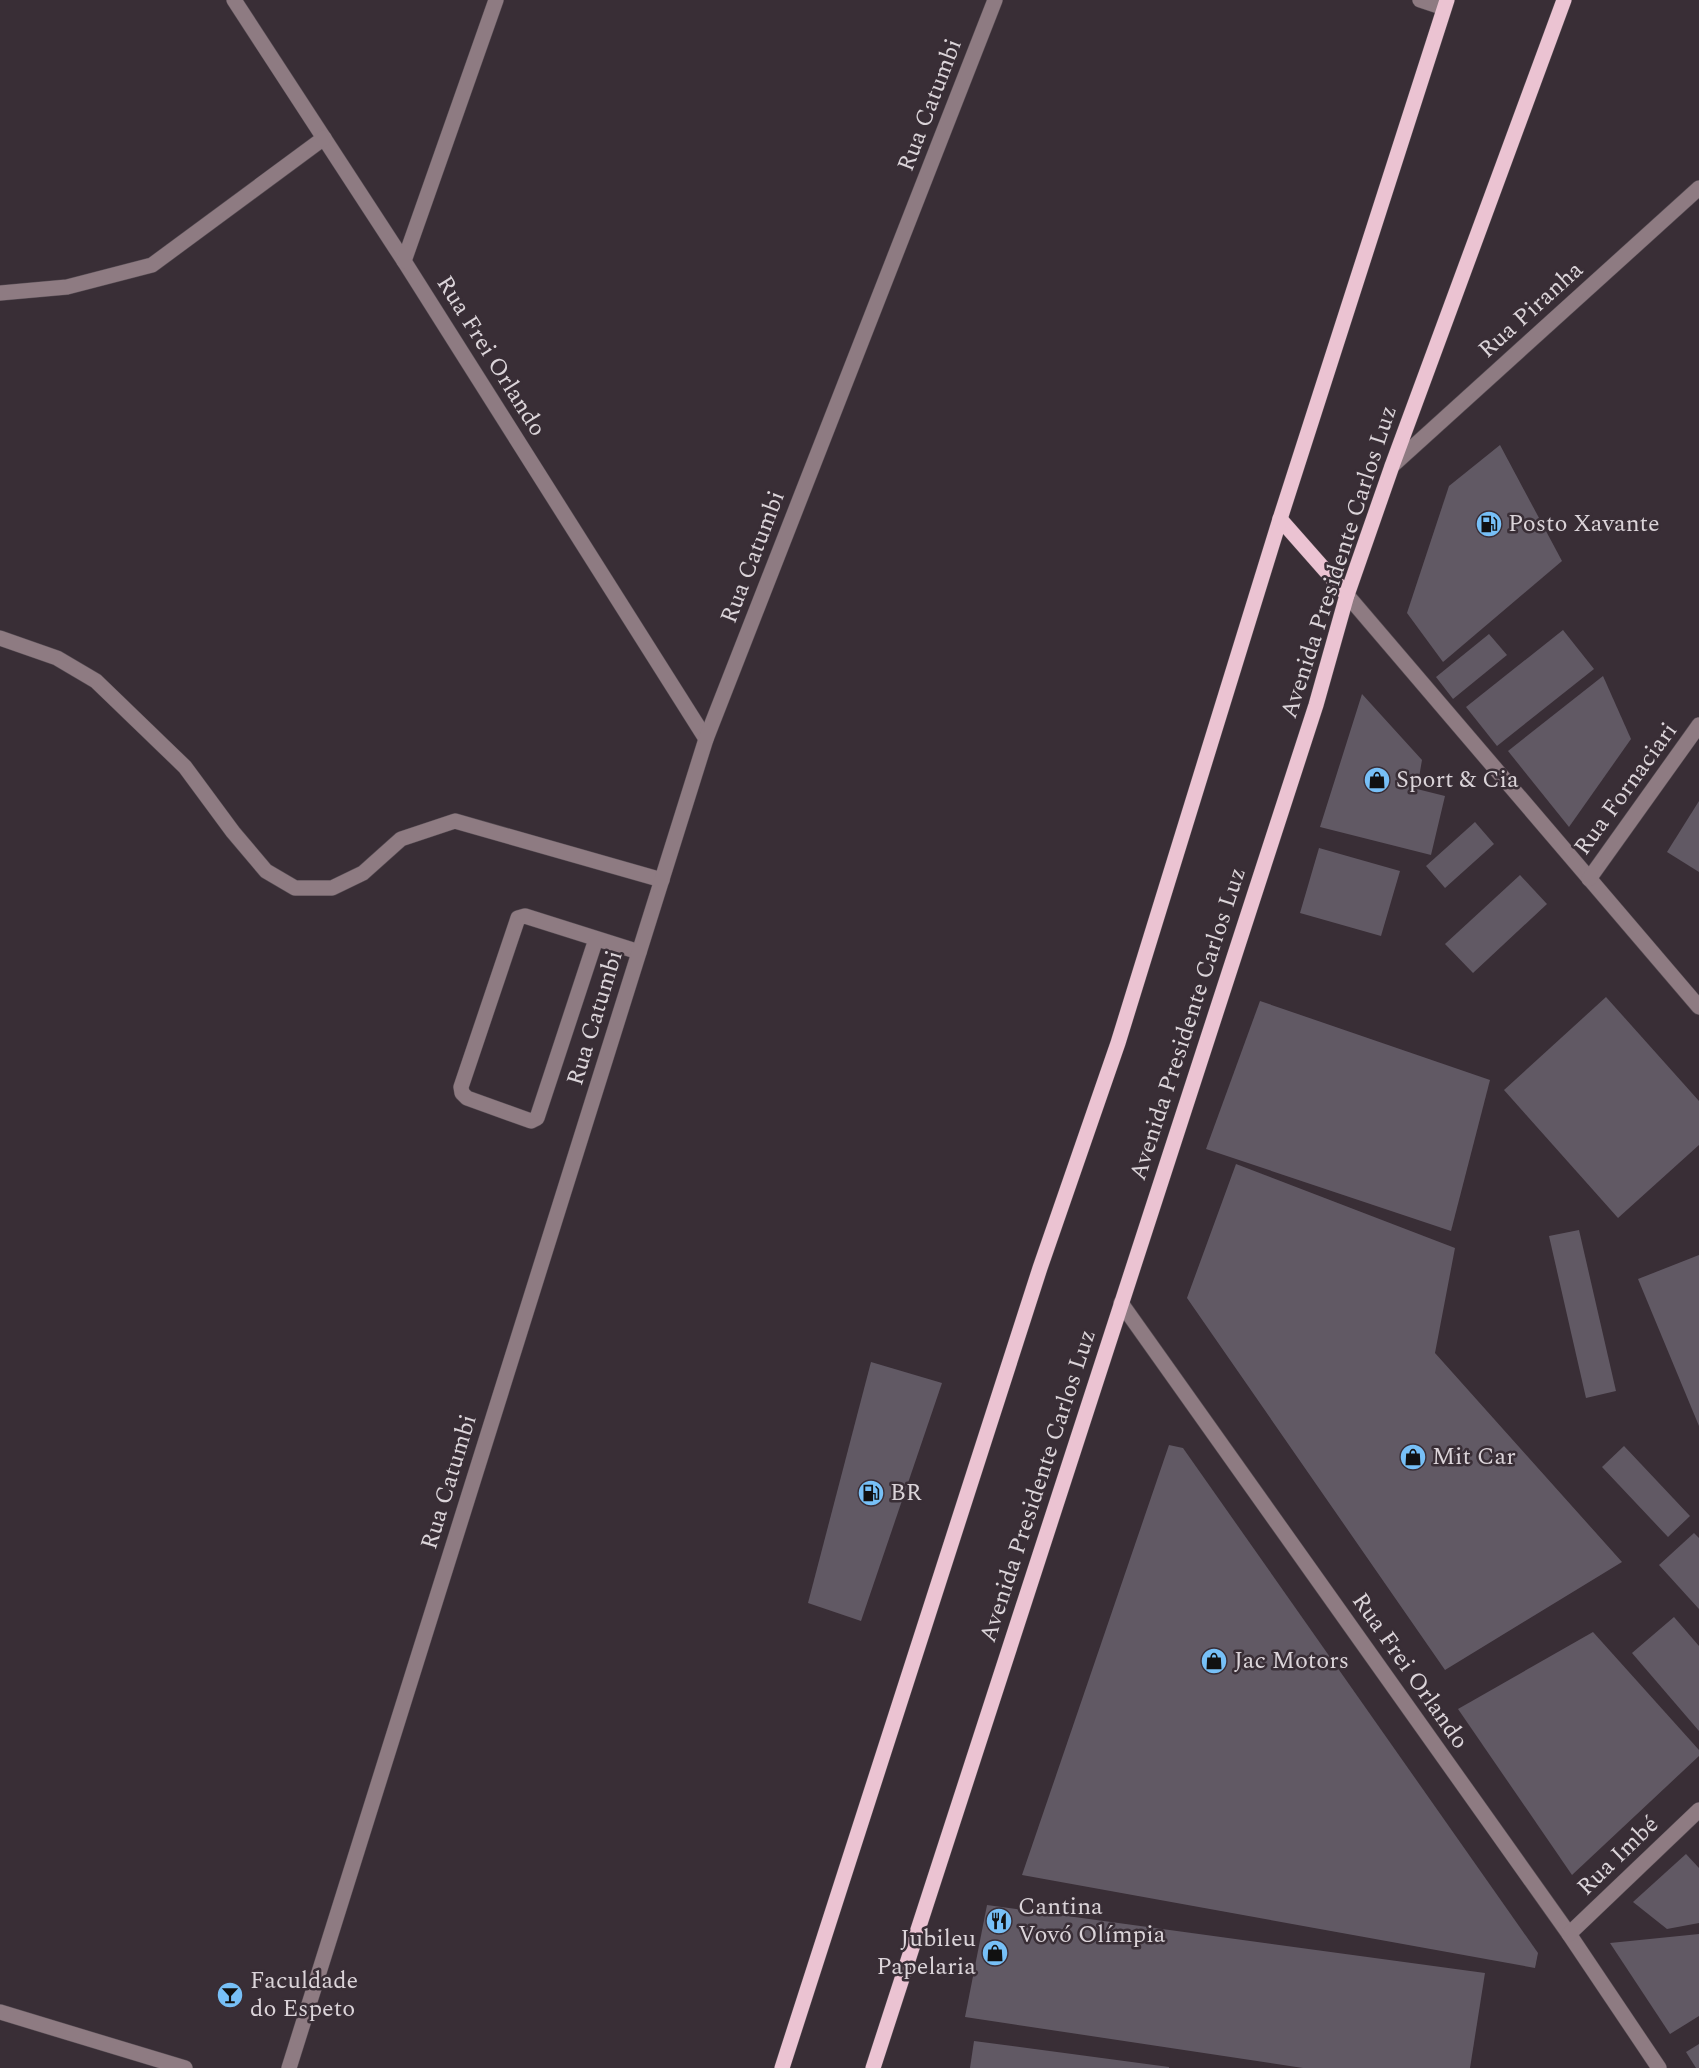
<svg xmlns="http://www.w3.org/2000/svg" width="1699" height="2068" font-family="Spectral,serif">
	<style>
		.building { fill: #615964 }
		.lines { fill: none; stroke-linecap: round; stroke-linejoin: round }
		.minor-casing { stroke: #564c53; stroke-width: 16 }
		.major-casing { stroke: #564c53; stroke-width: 16 }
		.minor { stroke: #8e7b82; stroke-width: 15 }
		.major { stroke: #ebc3d2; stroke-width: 15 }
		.labels { text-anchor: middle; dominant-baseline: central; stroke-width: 5; stroke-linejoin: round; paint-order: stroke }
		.street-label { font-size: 24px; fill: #dbd4d9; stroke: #392e36 }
		.poi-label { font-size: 24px; fill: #dbd4d9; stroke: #392e36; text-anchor: start }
	</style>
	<rect width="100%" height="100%" fill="#392e36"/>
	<g class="building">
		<polygon points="1500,445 1562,561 1443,662 1407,613 1449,486"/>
		<polygon points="1563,630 1594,669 1497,746 1466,707"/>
		<polygon points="1489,634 1507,655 1453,699 1436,677"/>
		<polygon points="1603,676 1631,739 1569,827 1508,751"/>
		<polygon points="1362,694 1422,760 1417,789 1445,796 1431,855 1320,827"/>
		<polygon points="1699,801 1699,872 1667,852"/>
		<polygon points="1475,822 1494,844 1445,888 1426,866"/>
		<polygon points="1319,848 1400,871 1381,936 1300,913"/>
		<polygon points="1520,875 1547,904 1473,973 1445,944"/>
		<polygon points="1606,997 1699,1101 1699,1145 1618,1218 1504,1090"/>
		<polygon points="1260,1001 1490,1080 1451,1231 1206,1149"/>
		<polygon points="1236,1164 1455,1248 1435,1353 1622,1562 1445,1670 1187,1298"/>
		<polygon points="1579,1230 1616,1391 1586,1398 1549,1236"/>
		<polygon points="1699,1255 1699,1426 1638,1279"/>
		<polygon points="871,1362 942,1383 861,1621 808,1603"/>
		<polygon points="1169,1445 1183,1448 1538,1953 1535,1968 1022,1875"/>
		<polygon points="1624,1446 1690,1516 1668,1537 1602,1467"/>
		<polygon points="1694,1533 1699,1538 1699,1609 1659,1565"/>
		<polygon points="1674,1617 1699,1646 1699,1731 1632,1653"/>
		<polygon points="1593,1632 1699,1750 1699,1756 1572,1875 1458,1709"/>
		<polygon points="1686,1854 1699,1868 1699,1923 1667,1929 1633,1902"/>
		<polygon points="987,1905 1485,1973 1470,2068 1303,2068 965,2017"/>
		<polygon points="1699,1934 1699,2016 1670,2034 1610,1943"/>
		<polygon points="974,2041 1169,2067 1169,2068 970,2068"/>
		<polygon points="1699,2044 1699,2068 1696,2068 1686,2052"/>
	</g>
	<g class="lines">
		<defs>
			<g id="minor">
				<polyline points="234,0 404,261 706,739"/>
				<polyline points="1420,0 1444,8"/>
				<polyline points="404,261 496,0"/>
				<polyline points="0,293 67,287 152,265 324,138"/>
				<polyline points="1392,466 1699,188"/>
				<polyline points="1347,595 1699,1007"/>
				<polyline points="0,638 57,658 96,681 185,767 233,832 266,871 295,888 332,888 363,873 401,839 455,821 662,880"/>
				<polyline points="1589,879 1699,725"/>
				<polyline points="596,939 537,1118 531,1121 467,1098 462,1093 461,1087 518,918 525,916 639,952"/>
				<polyline points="1121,1303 1569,1934 1659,2068"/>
				<polyline points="1569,1934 1699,1810"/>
				<polyline points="0,2012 185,2068"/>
				<polyline points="289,2068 706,739 995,0"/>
			</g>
			<g id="major">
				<polyline points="1280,519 1347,595"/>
				<polyline points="782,2068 1040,1268 1118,1043 1280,519 1447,0"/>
				<polyline points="873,2068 1316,705 1347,595 1392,466 1564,0"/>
			</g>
		</defs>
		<use href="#minor" class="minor-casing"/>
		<use href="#major" class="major-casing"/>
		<use href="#minor" class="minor"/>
		<use href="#major" class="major"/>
	</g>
	<defs>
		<symbol id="fuel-disc" viewBox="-11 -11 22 22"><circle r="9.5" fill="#77c0f7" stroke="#392e36"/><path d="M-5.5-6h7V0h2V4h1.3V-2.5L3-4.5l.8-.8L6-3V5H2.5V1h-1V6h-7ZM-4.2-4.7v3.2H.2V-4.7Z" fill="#111"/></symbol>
		<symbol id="shop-disc" viewBox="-11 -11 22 22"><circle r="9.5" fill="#77c0f7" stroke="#392e36"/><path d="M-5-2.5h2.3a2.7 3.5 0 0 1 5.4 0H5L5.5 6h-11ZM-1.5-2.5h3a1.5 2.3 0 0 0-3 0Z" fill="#111"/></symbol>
		<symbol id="restaurant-disc" viewBox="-11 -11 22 22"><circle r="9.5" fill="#77c0f7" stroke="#392e36"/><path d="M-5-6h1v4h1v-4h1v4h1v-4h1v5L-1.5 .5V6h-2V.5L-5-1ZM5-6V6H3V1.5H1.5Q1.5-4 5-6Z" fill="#111"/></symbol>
		<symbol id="bar-disc" viewBox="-11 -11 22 22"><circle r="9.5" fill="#77c0f7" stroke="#392e36"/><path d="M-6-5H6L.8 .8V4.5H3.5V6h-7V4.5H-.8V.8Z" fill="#111"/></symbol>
	</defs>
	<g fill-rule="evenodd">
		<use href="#fuel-disc" x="1474" y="509" width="30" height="30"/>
		<use href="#shop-disc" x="1362" y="765" width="30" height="30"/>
		<use href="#shop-disc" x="1398" y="1442" width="30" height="30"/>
		<use href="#fuel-disc" x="856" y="1478" width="30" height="30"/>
		<use href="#shop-disc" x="1199" y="1646" width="30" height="30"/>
		<use href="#restaurant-disc" x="984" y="1906" width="30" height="30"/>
		<use href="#shop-disc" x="980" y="1938" width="30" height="30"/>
		<use href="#bar-disc" x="215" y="1980" width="30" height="30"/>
	</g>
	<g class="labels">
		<g class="street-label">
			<text transform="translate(930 105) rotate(-69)">Rua Catumbi</text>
			<text transform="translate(1531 310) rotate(-42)">Rua Piranha</text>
			<text transform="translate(491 356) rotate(58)">Rua Frei Orlando</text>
			<text transform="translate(753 557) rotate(-69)">Rua Catumbi</text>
			<text transform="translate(1339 562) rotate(-72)">Avenida Presidente Carlos Luz</text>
			<text transform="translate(1626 789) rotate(-54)">Rua Fornaciari</text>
			<text transform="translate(595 1018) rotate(-73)">Rua Catumbi</text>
			<text transform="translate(1188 1024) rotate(-72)">Avenida Presidente Carlos Luz</text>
			<text transform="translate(449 1482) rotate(-73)">Rua Catumbi</text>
			<text transform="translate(1038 1486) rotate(-72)">Avenida Presidente Carlos Luz</text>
			<text transform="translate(1410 1671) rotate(55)">Rua Frei Orlando</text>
			<text transform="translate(1618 1856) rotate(-44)">Rua Imbé</text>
		</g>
		<g class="poi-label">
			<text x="1508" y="524">Posto Xavante</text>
			<text x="1396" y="780">Sport &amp; Cia</text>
			<text x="1432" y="1457">Mit Car</text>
			<text x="890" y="1493">BR</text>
			<text x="1234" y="1661">Jac Motors</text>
			<text x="1018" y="1907">Cantina<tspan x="1018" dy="28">Vovó Olímpia</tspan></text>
			<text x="976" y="1939" text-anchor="end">Jubileu<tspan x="976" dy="28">Papelaria</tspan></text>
			<text x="250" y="1981">Faculdade<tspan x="250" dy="28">do Espeto</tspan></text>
		</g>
	</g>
</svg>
